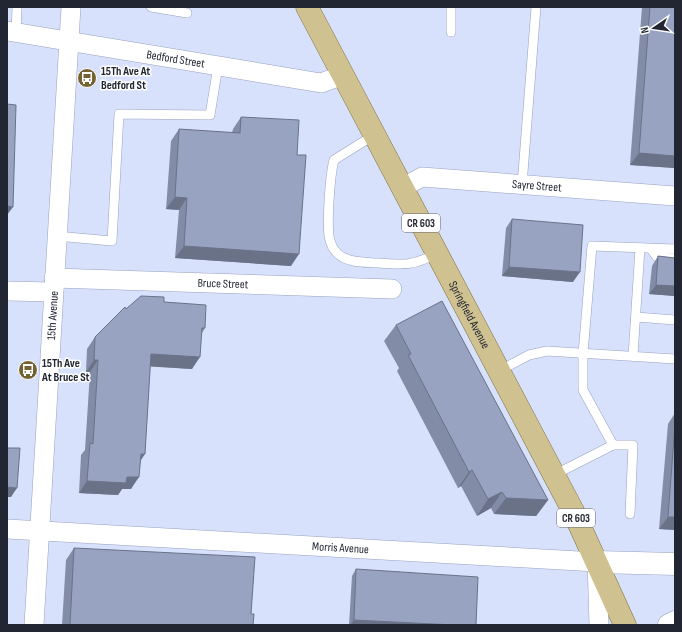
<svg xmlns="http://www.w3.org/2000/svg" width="682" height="632" font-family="'Sofia Sans Condensed',sans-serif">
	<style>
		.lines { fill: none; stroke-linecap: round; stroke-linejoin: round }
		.service-casing { stroke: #97a2c0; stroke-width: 10 }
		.minor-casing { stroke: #97a2c0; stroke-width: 20 }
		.tertiary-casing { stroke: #97a2c0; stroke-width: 23 }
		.primary-casing { stroke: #7f6f40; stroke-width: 23 }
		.service { stroke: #fff; stroke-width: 9 }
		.minor { stroke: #fff; stroke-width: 19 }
		.tertiary { stroke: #fff; stroke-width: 22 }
		.primary { stroke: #d0c191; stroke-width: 22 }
		.wall { fill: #838ca7 }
		.shaded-wall { fill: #6a7288 }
		.building { fill: #98a3c2; stroke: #6a7288 }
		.labels { text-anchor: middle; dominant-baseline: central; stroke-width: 3; stroke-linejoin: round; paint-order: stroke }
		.shield { fill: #fff; stroke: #646770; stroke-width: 1 }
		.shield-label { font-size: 11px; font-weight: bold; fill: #222632 }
		.street-label { font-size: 12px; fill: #222632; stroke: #fff }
		.poi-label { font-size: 12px; font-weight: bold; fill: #222632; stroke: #fff; text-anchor: start }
	</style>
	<rect width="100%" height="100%" fill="#d7e1fb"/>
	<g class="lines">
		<defs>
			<g id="service">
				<polyline points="151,7 187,13"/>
				<polyline points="451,7 451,32"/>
				<polyline points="16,33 17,7"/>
				<path d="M374,135L334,160C330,175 327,220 329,236C330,242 333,249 337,253C347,263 364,262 378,263C403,265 414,266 437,253"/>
				<polyline points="522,185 536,7"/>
				<polyline points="56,236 112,241 119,114 210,115 218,66"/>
				<polyline points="651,249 657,257 675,258"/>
				<polyline points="636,317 675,320"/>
				<polyline points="633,356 640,248"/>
				<polyline points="499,371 529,355 547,351 675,359"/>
				<polyline points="613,445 583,390 583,354 592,246 675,249"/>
				<polyline points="554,475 613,445 633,445 630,514"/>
			</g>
			<g id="minor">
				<path id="s1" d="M7,31L321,83L343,75"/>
				<path id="s2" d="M402,188L422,177L675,196"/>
				<path id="s3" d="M54,278L392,289"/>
				<polyline points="7,291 53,292"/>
				<path id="s4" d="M7,529L597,562L599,625"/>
				<path id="s5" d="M34,625L71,7"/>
			</g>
			<g id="tertiary">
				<polyline points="597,562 675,564"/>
				<polyline points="669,625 675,622"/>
			</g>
			<g id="primary">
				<path id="s6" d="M307,7L573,511L625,625"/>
			</g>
		</defs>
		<use href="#service" class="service-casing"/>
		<use href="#minor" class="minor-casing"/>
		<use href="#tertiary" class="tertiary-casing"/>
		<use href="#primary" class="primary-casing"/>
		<use href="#service" class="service"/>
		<use href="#minor" class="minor"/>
		<use href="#tertiary" class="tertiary"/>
		<use href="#primary" class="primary"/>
	</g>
	<g class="wall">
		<polygon points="642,7 675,7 675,168 630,165"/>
		<polygon points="241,117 297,155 291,266 175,258 179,210 166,209 171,141 179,129 232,133 233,129"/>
		<polygon points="512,219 573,282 502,276 506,228"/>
		<polygon points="658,256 675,258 675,296 649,294 652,266"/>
		<polygon points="164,302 205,328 202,333 192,369 150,366 140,461 131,489 122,489 118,495 79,493 81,455 85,450 90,372 86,372 87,349 95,337 126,309"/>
		<polygon points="396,325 548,500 536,516 494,514 491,508 477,516 461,486 458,488 397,371 399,368 384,341"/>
		<polygon points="675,413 675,530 659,529 668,424"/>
		<polygon points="74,548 251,614 253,625 62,625 66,560"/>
		<polygon points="356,569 476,625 349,625 352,576"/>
	</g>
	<g class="shaded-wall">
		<polygon points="639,153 675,156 675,168 630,165"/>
		<polygon points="175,197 187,198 179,210 166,209"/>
		<polygon points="7,206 13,207 7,215"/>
		<polygon points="184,246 299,254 291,266 175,258"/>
		<polygon points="509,267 580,272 573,282 502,276"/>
		<polygon points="656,285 675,286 675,296 649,294"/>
		<polygon points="151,354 200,357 192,369 142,366"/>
		<polygon points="94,360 98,360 90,372 86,372"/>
		<polygon points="141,454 145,454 137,466"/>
		<polygon points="472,470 461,486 458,488 469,472"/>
		<polygon points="127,477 139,477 131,489 122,489 118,495 79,493 87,481"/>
		<polygon points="7,487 17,488 11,497 7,497"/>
		<polygon points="502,492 491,508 477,516 488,499"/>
		<polygon points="506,498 548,500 536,516 494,514"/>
		<polygon points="668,517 675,517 675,530 659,529"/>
		<polygon points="354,620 454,625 350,625"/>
	</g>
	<g class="building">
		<polygon points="650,7 675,7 675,156 639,153"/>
		<polygon points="7,104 16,105 13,207 7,206"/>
		<polygon points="241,117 299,120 297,155 306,155 299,254 184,246 187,198 175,197 179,129 240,133"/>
		<polygon points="512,219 583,225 580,272 509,267"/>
		<polygon points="658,256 675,258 675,286 656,285"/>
		<polygon points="141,296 164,297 164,302 206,305 205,328 202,328 200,357 151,354 145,454 141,454 139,477 127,477 126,483 87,481 90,443 93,444 98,360 94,360 95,337 125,307 126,309"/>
		<polygon points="442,301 548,500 506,498 502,492 488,499 472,470 469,472 408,355 411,354 396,325"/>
		<polygon points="675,424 675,517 668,517"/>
		<polygon points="7,448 20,448 17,488 7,487"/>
		<polygon points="74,548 255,557 251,614 254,614 253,625 70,625"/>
		<polygon points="356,569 478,577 476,625 454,625 354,620"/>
	</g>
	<defs>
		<symbol id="bus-disc" viewBox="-11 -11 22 22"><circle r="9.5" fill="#746331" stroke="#fff"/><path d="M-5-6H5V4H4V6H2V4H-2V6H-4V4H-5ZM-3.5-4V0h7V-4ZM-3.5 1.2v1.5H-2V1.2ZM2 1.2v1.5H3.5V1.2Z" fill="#fff"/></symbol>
	</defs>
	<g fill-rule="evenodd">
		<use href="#bus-disc" x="76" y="67" width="22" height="22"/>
		<use href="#bus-disc" x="17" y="359" width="22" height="22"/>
	</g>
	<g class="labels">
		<g class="shield">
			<rect x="402" y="214" width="38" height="18" rx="3"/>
			<rect x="557" y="509" width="38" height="18" rx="3"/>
		</g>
		<g class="shield-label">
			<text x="421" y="223">CR 603</text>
			<text x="576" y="518">CR 603</text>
		</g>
		<g class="street-label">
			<text stroke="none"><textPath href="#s1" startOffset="171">Bedford Street</textPath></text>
			<text stroke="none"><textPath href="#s2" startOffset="138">Sayre Street</textPath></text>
			<text stroke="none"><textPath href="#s3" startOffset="169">Bruce Street</textPath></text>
			<text stroke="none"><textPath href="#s6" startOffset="348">Springfield Avenue</textPath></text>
			<text stroke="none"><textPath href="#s5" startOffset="310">15th Avenue</textPath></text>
			<text stroke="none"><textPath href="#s4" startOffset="334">Morris Avenue</textPath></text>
		</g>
		<g class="poi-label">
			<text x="101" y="71">15Th Ave At<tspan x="101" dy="14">Bedford St</tspan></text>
			<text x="42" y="363">15Th Ave<tspan x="42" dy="14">At Bruce St</tspan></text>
		</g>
	</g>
	<rect width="682" height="632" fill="none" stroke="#222632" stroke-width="16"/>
	<g transform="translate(654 28) rotate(257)" stroke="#ffffff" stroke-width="3" paint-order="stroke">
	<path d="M0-3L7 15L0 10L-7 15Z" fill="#222632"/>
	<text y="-6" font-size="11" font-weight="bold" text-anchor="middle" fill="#222632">N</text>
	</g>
</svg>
